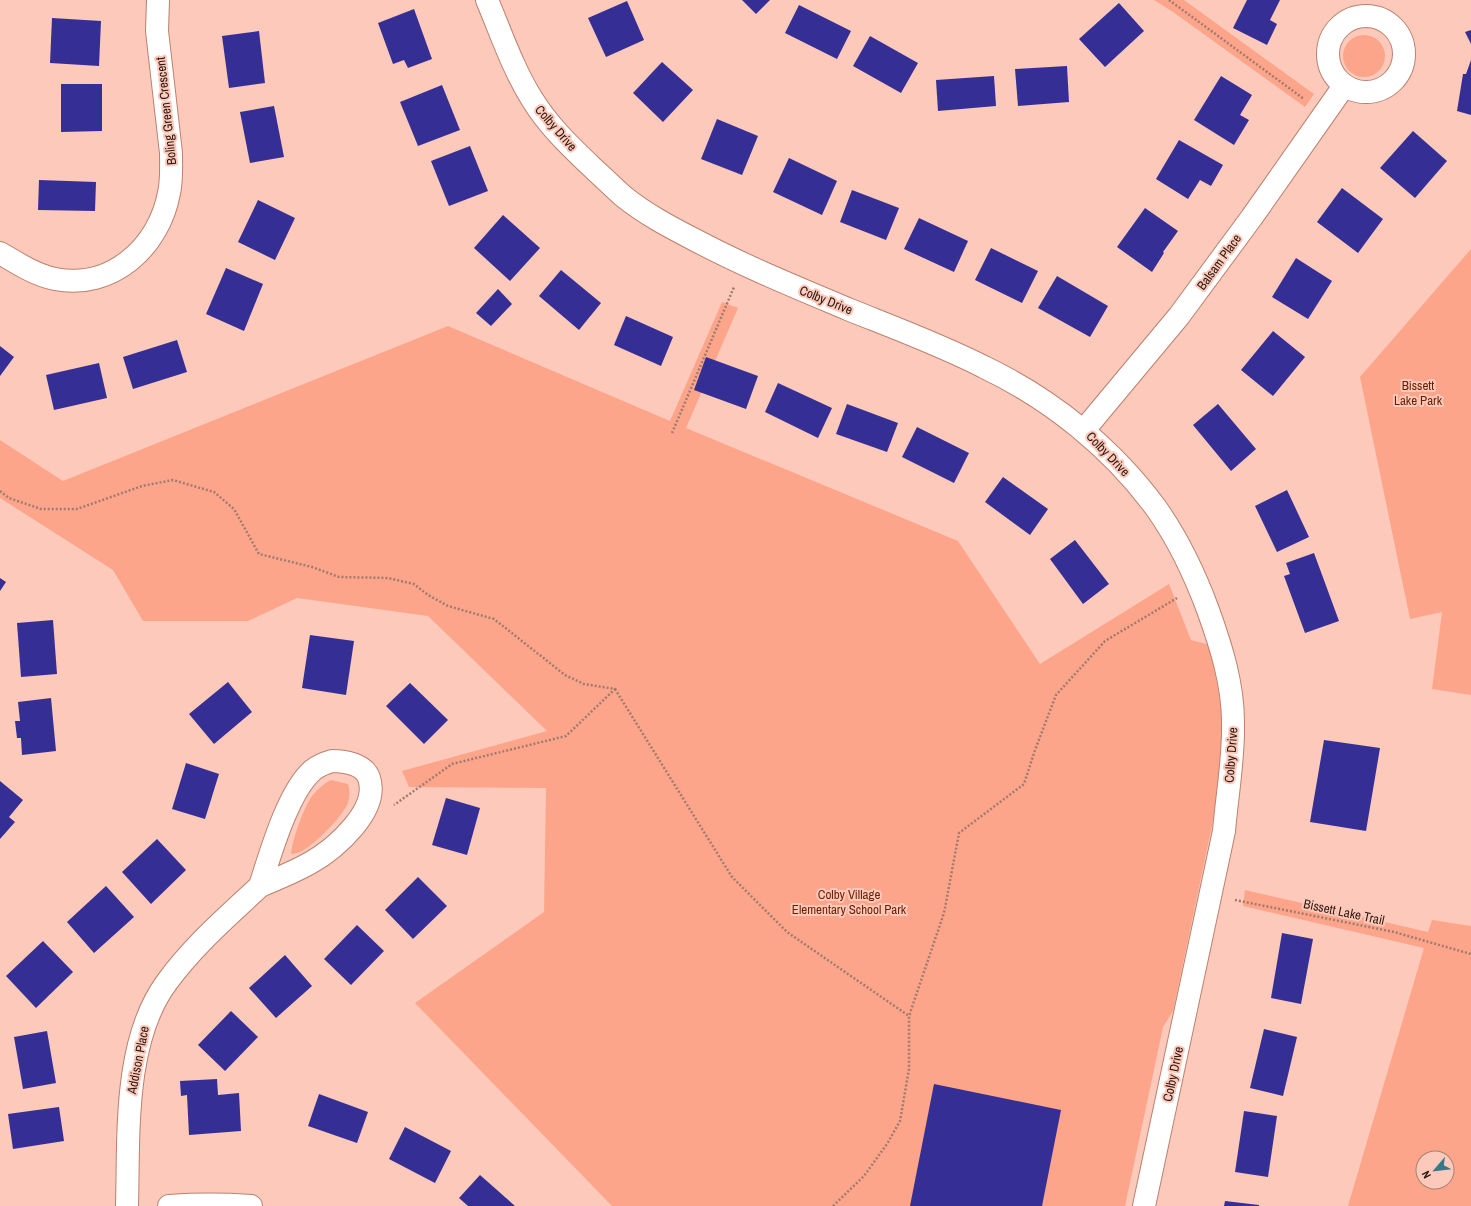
<svg xmlns="http://www.w3.org/2000/svg" width="1471" height="1206" font-family="'Archivo Narrow',sans-serif">
	<style>
		.green { fill: #fda58a; fill-rule: evenodd }
		.building { fill: #352e95 }
		.lines { fill: none; stroke-linecap: round; stroke-linejoin: round }
		.street-casing { stroke: #bb816f; stroke-width: 24 }
		.secondary-casing { stroke: #bb816f; stroke-width: 24 }
		.path { stroke: #a17b6f; stroke-width: 2.5; stroke-dasharray: 2 2; stroke-linecap: butt }
		.street { stroke: #fff; stroke-width: 22 }
		.secondary { stroke: #fff; stroke-width: 22 }
		.labels { text-anchor: middle; dominant-baseline: central; stroke-width: 4; stroke-linejoin: round; paint-order: stroke }
		.street-label { font-size: 13px; fill: #2d1710; stroke: #fcc9ba }
		.park-label { font-size: 13px; fill: #6c1e01; stroke: #fcc9ba }
	</style>
	<rect width="100%" height="100%" fill="#fcc9ba"/>
	<g class="green">
		<polygon points="1154,0 1184,0 1314,94 1305,107 1173,12"/>
		<circle cx="1364" cy="56" r="21"/>
		<polygon points="1471,249 1471,695 1432,689 1442,612 1410,619 1360,377"/>
		<polygon points="722,302 738,308 686,428 958,541 1040,664 1169,584 1191,640 1210,645 1223,716 1219,792 1173,1011 1163,1027 1125,1206 612,1206 415,1003 544,912 546,788 409,787 402,771 547,731 428,616 297,598 248,621 143,621 113,570 0,498 0,440 63,481 448,326 670,421"/>
		<path d="M331,780L348,784C350,791 350,798 347,805C340,819 313,846 300,852C297,853 294,854 291,854C292,840 304,807 312,796C318,789 323,784 331,780Z"/>
		<path d="M1245,890L1428,932L1432,920L1471,926V1206H1348L1424,948L1243,906ZM1423,1158H1447V1182H1423Z"/>
	</g>
	<g class="building">
		<polygon points="742,0 770,0 756,14"/>
		<polygon points="1247,0 1280,0 1270,20 1277,24 1267,45 1233,28"/>
		<polygon points="627,1 644,40 606,57 588,18"/>
		<polygon points="1119,3 1144,31 1105,67 1079,39"/>
		<polygon points="799,5 851,31 837,59 785,33"/>
		<polygon points="414,9 432,59 408,68 404,60 393,64 378,23"/>
		<polygon points="52,18 101,21 99,66 50,63"/>
		<polygon points="1471,30 1471,44 1465,32"/>
		<polygon points="259,31 265,83 229,88 222,36"/>
		<polygon points="870,36 918,63 901,93 853,66"/>
		<polygon points="1471,60 1471,115 1457,111 1463,74 1466,74"/>
		<polygon points="662,62 693,90 663,122 633,93"/>
		<polygon points="1067,66 1069,102 1018,106 1015,69"/>
		<polygon points="994,76 996,106 938,111 936,80"/>
		<polygon points="1221,76 1252,95 1240,115 1249,120 1234,145 1194,120"/>
		<polygon points="61,84 102,84 102,131 61,132"/>
		<polygon points="442,85 460,130 418,146 400,102"/>
		<polygon points="274,106 284,157 250,163 240,112"/>
		<polygon points="717,119 758,136 742,175 701,159"/>
		<polygon points="1413,131 1447,161 1415,198 1380,168"/>
		<polygon points="1179,140 1223,165 1211,186 1200,180 1188,199 1156,179"/>
		<polygon points="470,146 488,191 449,206 431,161"/>
		<polygon points="789,158 837,181 822,215 773,192"/>
		<polygon points="39,180 96,182 95,211 38,210"/>
		<polygon points="1342,188 1383,219 1358,253 1317,222"/>
		<polygon points="852,190 899,208 886,240 840,222"/>
		<polygon points="258,200 295,218 275,260 238,242"/>
		<polygon points="1145,208 1178,231 1163,252 1164,253 1152,272 1117,247"/>
		<polygon points="503,215 540,248 510,281 474,248"/>
		<polygon points="919,218 968,241 954,272 904,249"/>
		<polygon points="991,248 1038,271 1022,303 975,280"/>
		<polygon points="1296,258 1332,281 1308,319 1272,297"/>
		<polygon points="226,268 263,284 244,331 206,314"/>
		<polygon points="561,270 601,303 579,330 539,296"/>
		<polygon points="1057,276 1108,306 1090,337 1038,308"/>
		<polygon points="498,289 512,304 491,326 476,313"/>
		<polygon points="626,316 673,337 661,366 614,345"/>
		<polygon points="1273,331 1305,357 1273,396 1241,370"/>
		<polygon points="177,340 187,372 133,389 123,357"/>
		<polygon points="0,346 14,357 0,376"/>
		<polygon points="706,357 758,376 746,409 694,390"/>
		<polygon points="99,363 107,398 54,410 46,375"/>
		<polygon points="778,383 832,408 818,438 765,412"/>
		<polygon points="847,404 898,423 887,452 836,434"/>
		<polygon points="1218,404 1256,449 1231,471 1193,425"/>
		<polygon points="917,427 969,453 954,483 902,457"/>
		<polygon points="1003,477 1048,509 1030,535 985,502"/>
		<polygon points="1287,490 1309,537 1277,552 1255,506"/>
		<polygon points="1075,540 1109,584 1083,604 1050,559"/>
		<polygon points="1314,553 1339,621 1305,633 1284,576 1290,574 1286,563"/>
		<polygon points="0,578 6,582 0,591"/>
		<polygon points="53,620 57,674 21,677 17,623"/>
		<polygon points="310,635 354,641 346,695 302,688"/>
		<polygon points="228,682 252,712 214,744 189,714"/>
		<polygon points="410,683 448,720 424,744 386,706"/>
		<polygon points="51,698 56,751 22,755 21,738 17,738 15,721 20,721 18,702"/>
		<polygon points="1324,740 1380,748 1366,831 1310,822"/>
		<polygon points="186,763 219,774 205,819 172,809"/>
		<polygon points="0,781 23,800 9,817 15,822 0,839"/>
		<polygon points="446,798 480,808 467,855 432,845"/>
		<polygon points="157,839 186,870 151,904 122,872"/>
		<polygon points="418,877 447,906 413,939 385,910"/>
		<polygon points="106,886 134,917 94,953 67,922"/>
		<polygon points="357,925 384,951 351,985 324,959"/>
		<polygon points="1282,933 1313,939 1301,1004 1271,998"/>
		<polygon points="43,941 73,972 36,1008 6,976"/>
		<polygon points="285,955 312,986 276,1018 249,988"/>
		<polygon points="231,1011 258,1037 225,1071 198,1045"/>
		<polygon points="1264,1029 1297,1037 1283,1096 1250,1088"/>
		<polygon points="47,1031 56,1083 23,1089 14,1037"/>
		<polygon points="217,1079 218,1095 239,1093 241,1131 189,1135 187,1095 181,1096 180,1081"/>
		<polygon points="934,1084 1061,1110 1042,1206 910,1206"/>
		<polygon points="319,1094 368,1112 357,1143 308,1126"/>
		<polygon points="59,1107 64,1141 13,1149 8,1114"/>
		<polygon points="1244,1111 1277,1116 1268,1177 1235,1172"/>
		<polygon points="405,1127 451,1151 435,1183 389,1159"/>
		<polygon points="480,1175 515,1206 468,1206 459,1198"/>
		<polygon points="1225,1201 1259,1205 1259,1206 1224,1206"/>
	</g>
	<g class="lines">
		<defs>
			<g id="street">
				<circle cx="1366" cy="54" r="38"/>
				<path d="M0,253C17,263 35,275 55,279C112,290 159,247 169,193C172,180 171,167 171,153L157,31L158,0"/>
				<polyline points="1084,430 1179,316 1252,217 1344,86"/>
				<path d="M332,761C345,761 364,764 369,778C380,810 335,849 310,863C294,872 277,879 260,886C270,855 288,791 313,770C318,766 325,763 332,761Z"/>
				<path d="M127,1206C129,1136 123,1041 167,982C193,946 228,916 260,886"/>
				<path d="M169,1206C197,1204 223,1204 251,1206"/>
			</g>
			<path id="secondary" d="M487,0C501,33 513,69 532,99C549,127 573,149 596,171C605,179 614,188 623,196C645,214 670,227 695,240C746,267 798,288 850,310C895,328 941,345 984,367C1051,399 1112,448 1156,508C1178,539 1195,575 1208,610C1221,646 1233,684 1233,722C1234,758 1227,795 1224,831L1144,1206"/>
		</defs>
		<use href="#street" class="street-casing"/>
		<use href="#secondary" class="secondary-casing"/>
		<g class="path">
			<polyline points="1169,0 1304,99"/>
			<polyline points="672,433 734,287"/>
			<polyline points="0,491 9,498 41,509 77,509 142,486 173,480 214,492 234,509 259,554 312,567 339,577 388,578 414,584 428,595 448,606 494,619 565,675 584,684 615,689 566,736 452,764 394,805"/>
			<polyline points="615,689 732,877 787,932 909,1016"/>
			<polyline points="1235,900 1394,932 1471,954"/>
			<polyline points="833,1206 864,1176 887,1144 900,1121 909,1069 909,1016 944,913 959,833 1024,784 1035,750 1056,695 1105,641 1177,598"/>
		</g>
		<use href="#street" class="street"/>
		<use href="#secondary" class="secondary"/>
	</g>
	<g class="labels">
		<g class="street-label">
			<text transform="translate(166 111) rotate(-96)">Boling Green Crescent</text>
			<text transform="translate(556 128) rotate(49)">Colby Drive</text>
			<text transform="translate(1219 262) rotate(-54)">Balsam Place</text>
			<text transform="translate(826 300) rotate(22)">Colby Drive</text>
			<text transform="translate(1108 454) rotate(46)">Colby Drive</text>
			<text transform="translate(1231 755) rotate(-86)">Colby Drive</text>
			<text transform="translate(1344 912) rotate(12)">Bissett Lake Trail</text>
			<text transform="translate(138 1060) rotate(-79)">Addison Place</text>
			<text transform="translate(1173 1074) rotate(-78)">Colby Drive</text>
		</g>
		<g class="park-label">
			<text x="1418" y="385">Bissett<tspan x="1418" dy="15">Lake Park</tspan></text>
			<text x="849" y="894">Colby Village<tspan x="849" dy="15">Elementary School Park</tspan></text>
		</g>
	</g>
	<g transform="translate(1435 1170) rotate(242)"><circle r="19" fill="#fcc9ba" stroke="#a98276"/>
	<path d="M0-3L7 15L0 10L-7 15Z" fill="#36788a"/>
	<text y="-6" font-size="11" font-weight="bold" text-anchor="middle" fill="#2d1710">N</text>
	</g>
</svg>
